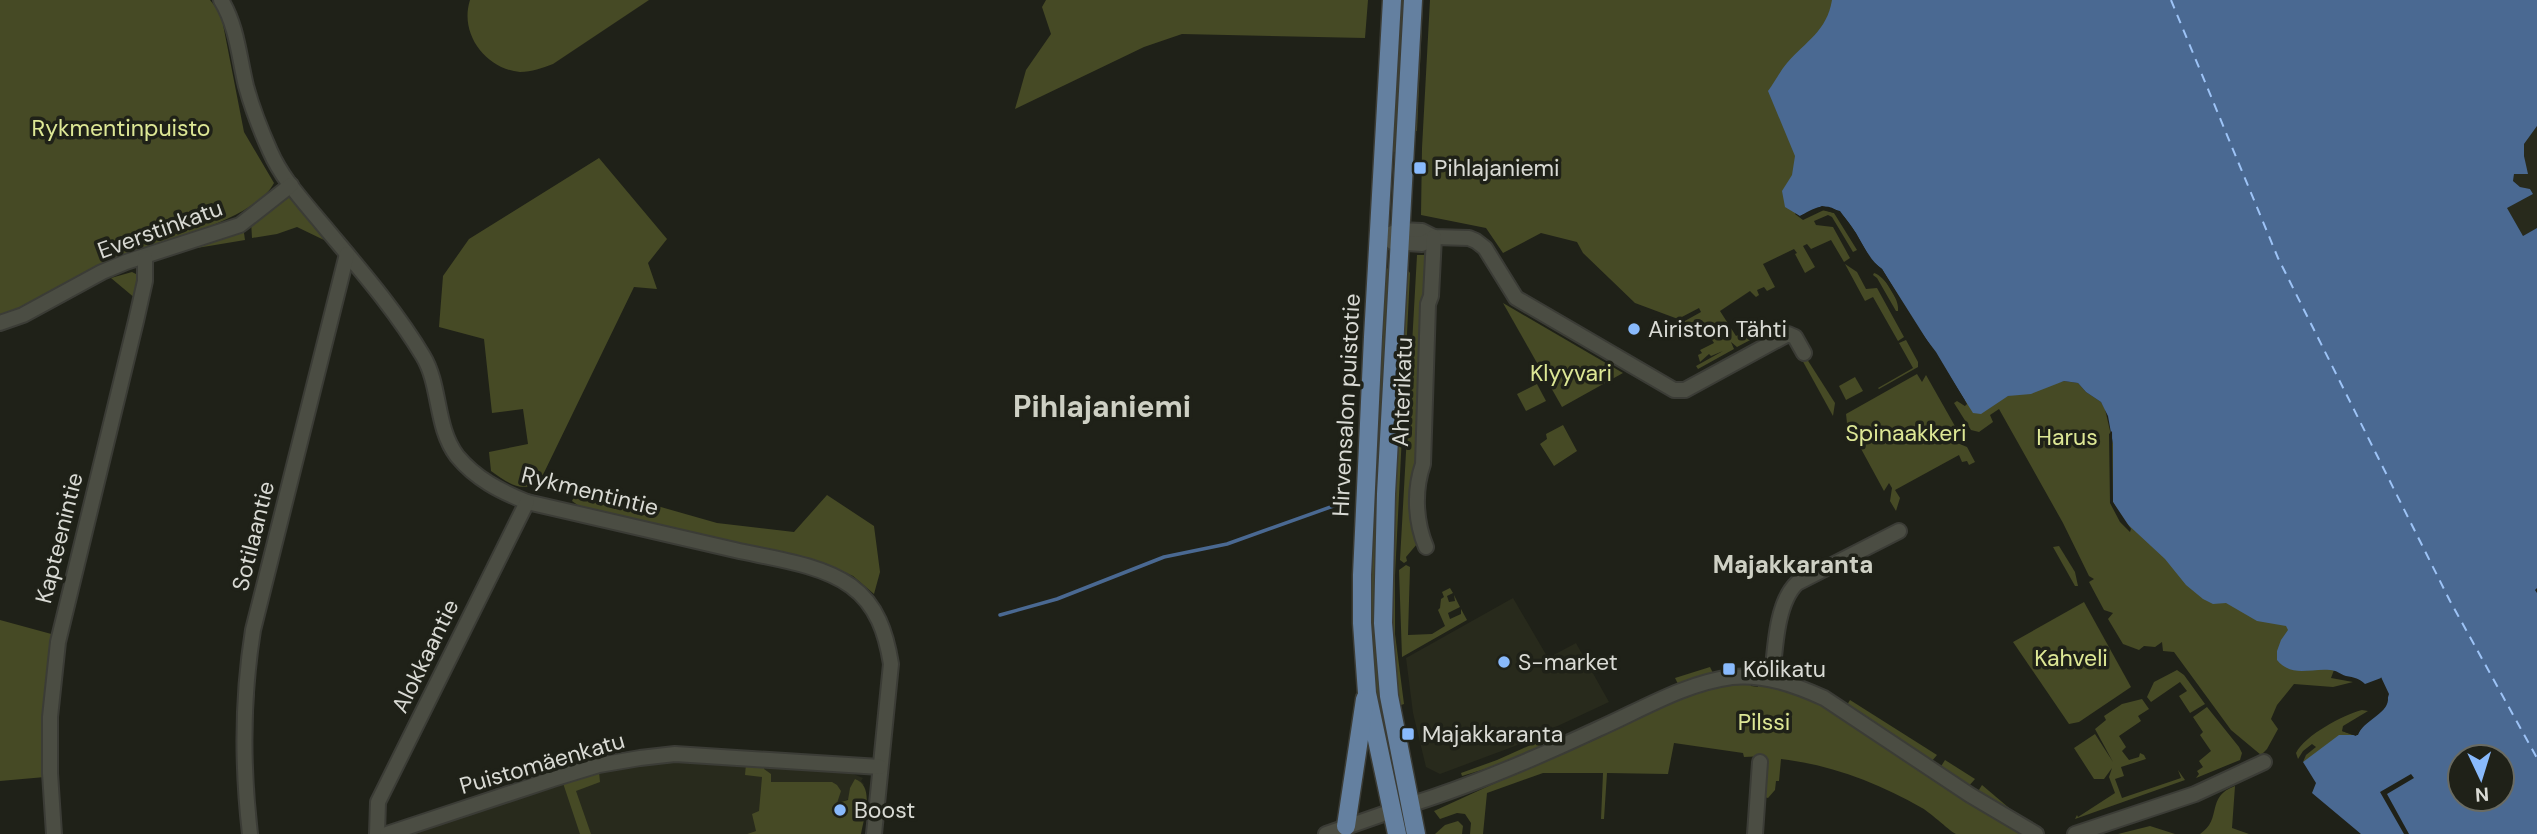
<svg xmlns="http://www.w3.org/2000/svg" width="2537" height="834" font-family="'DM Sans',sans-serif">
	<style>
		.built { fill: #282a1c }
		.green { fill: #464a25 }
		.water { fill: #4a6992; fill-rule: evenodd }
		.pier { fill: #1f2118 }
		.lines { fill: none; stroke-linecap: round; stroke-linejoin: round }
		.stream { stroke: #4a6992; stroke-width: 3.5 }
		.ferry { stroke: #9dc3f6; stroke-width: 2; stroke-dasharray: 9 7; stroke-linecap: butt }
		.minor-casing { stroke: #3b3c36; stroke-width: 18 }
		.major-casing { stroke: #3b3c36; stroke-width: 21 }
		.minor { stroke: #4b4d43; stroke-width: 14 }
		.major { stroke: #6480a0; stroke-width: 18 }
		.poi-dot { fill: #89bafc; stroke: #1f2118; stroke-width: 2.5 }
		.labels { text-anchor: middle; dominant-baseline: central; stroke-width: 7; stroke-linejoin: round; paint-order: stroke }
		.park-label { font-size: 23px; fill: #dde795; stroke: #1f2118 }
		.poi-label { font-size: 23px; fill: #d9dad4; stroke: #1f2118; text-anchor: start }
		.street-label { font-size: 23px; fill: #d9dad4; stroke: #1f2118 }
		.neighbourhood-label { font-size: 24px; font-weight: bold; fill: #ced0c4; stroke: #1f2118 }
		.district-label { font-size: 30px; font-weight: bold; fill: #ced0c4; stroke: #1f2118 }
	</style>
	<rect width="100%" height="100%" fill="#1f2118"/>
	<g class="built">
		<polygon points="2537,126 2537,228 2523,236 2506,208 2533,194 2530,189 2520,187 2513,181 2514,174 2527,174 2524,156 2524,144"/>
		<polygon points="1513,598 1548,658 1576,643 1609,702 1515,746 1440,774 1426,767 1413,713 1406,658"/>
		<polygon points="680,761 846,771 863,778 861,781 864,784 858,796 747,834 413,834 590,774 655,762"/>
	</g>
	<g class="green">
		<path d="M0,0H210L221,14L244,132L274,183C254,222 146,246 106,264C86,273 68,286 49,296C33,304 16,311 0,318Z"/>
		<path d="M470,0H649L553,64C542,68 532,72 520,72C486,69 459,34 470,0Z"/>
		<polygon points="1046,0 1368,0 1365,38 1182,34 1144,47 1015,109 1026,70 1051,34 1042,7"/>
		<polygon points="1399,0 1406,0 1398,152 1394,152 1392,114"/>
		<polygon points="1419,0 1423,0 1417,131 1414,131"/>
		<polygon points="1430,0 1905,0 1795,214 1803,220 1824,210 1834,213 1857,250 1853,252 1832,217 1828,215 1814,221 1816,225 1833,227 1850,258 1844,262 1831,240 1811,249 1807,244 1803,246 1815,267 1805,273 1795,254 1797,253 1794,249 1763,264 1775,287 1767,291 1764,287 1757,290 1759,295 1756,297 1750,291 1720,311 1736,336 1750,329 1754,338 1737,347 1731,342 1734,349 1698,369 1696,366 1723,351 1711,356 1709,354 1700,362 1698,355 1702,353 1700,350 1714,343 1711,338 1715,336 1708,323 1704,324 1702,320 1690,326 1688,322 1683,322 1701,312 1699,308 1678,319 1635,303 1583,253 1577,242 1541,233 1503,253 1486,228 1421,215 1422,148"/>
		<path d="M599,158L667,239L648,263L657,289L634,287L539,483C520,493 507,482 491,471L489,452L528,444L523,409L492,413L484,339L439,327L443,276L469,239Z"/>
		<polygon points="287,196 290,196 324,240 297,227 277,234 252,238 251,221"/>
		<polygon points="241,231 244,233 245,240 197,248 198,243"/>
		<polygon points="1417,255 1425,255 1427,261 1412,525 1417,544 1406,557 1407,561 1404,563 1400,560"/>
		<polygon points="1845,264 1857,272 1866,289 1877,288 1904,337 1898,341 1873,297 1865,301"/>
		<polygon points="1384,268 1392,269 1387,727 1384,728 1374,687 1369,615"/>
		<polygon points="1407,269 1410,273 1395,576 1395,634 1404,704 1401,705 1393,679 1389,620 1404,270"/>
		<polygon points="132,272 138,275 136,299 111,278"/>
		<path d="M1874,273C1885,276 1900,300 1898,311H1896L1877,278L1873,275Z"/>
		<polygon points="1503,303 1623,373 1562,407"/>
		<polygon points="1906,340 1918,362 1918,367 1879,389 1878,388 1913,368 1899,343"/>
		<polygon points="1805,356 1835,403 1833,416 1801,358"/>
		<polygon points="1917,374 1922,382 1926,375 1960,435 1958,438 1952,437 1955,442 1967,447 1975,462 1969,465 1967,461 1962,462 1959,455 1895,490 1900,498 1896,511 1890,501 1892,488 1889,483 1884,491 1847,423 1846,414"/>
		<polygon points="1855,377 1863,391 1846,400 1839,386"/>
		<polygon points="2064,381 2078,383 2086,392 2101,402 2105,409 2113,444 2152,529 2337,662 2331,678 2353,682 2333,687 2294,684 2277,705 2271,719 2278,729 2267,749 2261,755 2231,730 2174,652 2163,651 2162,642 2155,647 2144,646 2139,650 2123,644 2108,619 2113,613 2104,610 2089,582 2094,579 2089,576 2063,523 1999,409 1990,415 1993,422 1979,432 1971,430 1954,403 1957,401 1965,406 1963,400 2008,396"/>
		<polygon points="1537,384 1546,401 1526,411 1517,394"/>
		<polygon points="1563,425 1577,451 1554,466 1540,444 1547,439 1546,434"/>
		<polygon points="580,484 717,523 794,532 827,495 874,526 880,572 874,594 853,576 826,564 579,506 572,501"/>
		<polygon points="2059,546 2075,572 2078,586 2075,586 2053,547"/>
		<polygon points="1406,565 1410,567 1408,635 1432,634 1445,626 1438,610 1440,608 1441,599 1444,597 1442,592 1450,588 1453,593 1447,596 1449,602 1455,601 1454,595 1460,607 1448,613 1450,619 1461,614 1461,609 1467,620 1402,657 1399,570"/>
		<polygon points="2084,602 2131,687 2079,722 2069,724 2013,642"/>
		<polygon points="0,620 55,635 45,777 0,781"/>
		<polygon points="1710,667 1714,675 1679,686 1675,678"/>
		<polygon points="2177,670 2184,675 2205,704 2190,713 2179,696 2187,691 2180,682 2151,702 2147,697 2154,682"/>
		<path d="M1750,683L1751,686L1758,687V684L1782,688L1815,701L2021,834C2008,834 1966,834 1956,834C1952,833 1931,813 1922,808C1878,783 1832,765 1781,759L1779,781H1776L1775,790L1768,798L1764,797L1766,756L1744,757L1743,753L1674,743L1668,774L1607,773L1604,819H1601L1603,773H1543L1487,793L1483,834H1470L1471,823L1465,814L1457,813L1440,819L1434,811L1587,741L1588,743C1643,718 1685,686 1750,683Z"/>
		<polygon points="2142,699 2149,709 2138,716 2141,721 2119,736 2126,747 2122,751 2129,760 2139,757 2140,753 2144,755 2146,759 2121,767 2124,776 2115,779 2122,798 2181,778 2178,770 2185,780 2075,819 2077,815 2078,817 2115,793 2109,777 2112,768 2104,779 2094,779 2074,748 2095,734 2113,762 2095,729 2106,720 2104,716 2122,704"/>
		<polygon points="1850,700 1937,755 1931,762 1847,705"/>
		<polygon points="2207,707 2239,747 2242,753 2240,760 2196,778 2199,774 2197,771 2203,767 2199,761 2211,751 2200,735 2203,732 2193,717"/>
		<path d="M2362,710L2368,711L2343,726L2342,731L2356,736L2303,762L2306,755L2316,747L2312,744L2303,751L2298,759L2296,753C2305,735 2343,715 2362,710Z"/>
		<polygon points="1560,732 1561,739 1524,757 1462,776 1461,773 1497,760"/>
		<polygon points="1945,760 1975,779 1968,787 1940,768"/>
		<path d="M746,764L764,765V769L771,774V782H832L837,785L841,791L837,803L848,800L850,788L855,779C875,786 864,817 861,834H747L756,831L752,814L759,811L762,777L745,775Z"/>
		<polygon points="599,772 600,782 576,791 591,834 580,834 563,783"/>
		<polygon points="1982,785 2015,813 1977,793"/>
		<path d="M2235,786L2232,828L2249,834H2200C2223,819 2205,797 2235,786Z"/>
		<polygon points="1458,821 1463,826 1462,834 1435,834 1445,825"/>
		<polygon points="2150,826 2175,834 2118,834"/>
	</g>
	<path class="water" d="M1832,0H2537V126L2524,144V156L2528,174H2514L2513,181L2520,187L2530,189L2533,194L2507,208L2523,236L2537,228V588L2535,590L2537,593V834H2361L2312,793L2316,783L2303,762L2339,735H2358C2363,721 2387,714 2388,700C2388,694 2383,684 2381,678L2365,684C2360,679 2354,677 2346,676C2340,674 2336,670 2330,670C2310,668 2292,678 2277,660V651L2281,640L2288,630L2286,626L2257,621L2226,603L2213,604L2203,599L2186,585L2165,559L2123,520L2113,502V444L2108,416L2101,402L2086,392L2078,383L2064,381L2031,394L2008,396L1981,414L1973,413L1882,269C1861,256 1850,201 1820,207C1813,208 1806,213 1800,216L1785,207L1782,191L1792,175L1795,156L1768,91C1775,82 1780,71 1787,63C1806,41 1827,31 1832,0ZM2460,757H2502V799H2460Z"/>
	<g class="pier">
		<polygon points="1822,206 1840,211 1856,233 1871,260 1882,269 1917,327 1936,352 1967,404 1965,406 1960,402 1933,354 1914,329 1880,272 1868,262 1853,235 1838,214 1822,210 1802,219 1800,216"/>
		<polygon points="2112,431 2113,502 2131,529 2130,532 2120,522 2110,503 2109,434"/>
		<polygon points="2381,677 2389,694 2385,707 2363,726 2356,736 2342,731 2356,732 2358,727 2382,705 2385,694 2380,682"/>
		<polygon points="2411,774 2414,778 2387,794 2409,834 2404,834 2380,792"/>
	</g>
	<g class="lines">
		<polyline class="stream" points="1000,615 1057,599 1164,557 1227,544 1339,504"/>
		<polyline class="ferry" points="2171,0 2278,258 2450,601 2537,758"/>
		<defs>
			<g id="minor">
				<path d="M221,0C237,26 239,57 246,86C252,108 261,131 270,151C282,179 304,202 323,225C357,266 395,309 423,356C441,386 435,427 457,456C476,479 500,491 527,502C596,518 666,534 735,550C770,558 821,564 851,586C877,605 886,633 891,664L874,834"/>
				<polyline points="1380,238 1400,230 1422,231 1434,237 1469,238 1476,241 1485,248 1516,298 1674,390 1685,390 1788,334 1795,337 1804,353"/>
				<polyline points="1392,242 1422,244 1434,237"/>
				<polyline points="0,323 23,315 102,272 126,262 240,225 291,185"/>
				<path d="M1426,547C1415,521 1414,490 1423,464L1428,304L1431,296L1434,237"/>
				<path d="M1772,679C1775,650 1776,603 1797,583L1899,531"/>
				<path d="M1409,805C1474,785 1536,758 1598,729C1641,710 1685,683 1732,677C1765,674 1795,685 1824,698L1970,795L2036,834"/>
				<polyline points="54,834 50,773 50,717 58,642 136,321 145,281 145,257"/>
				<path d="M250,834C242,765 242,699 253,630L347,254"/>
				<polyline points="377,834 378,802 527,502"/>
				<polyline points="387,834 553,779 599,765 640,758 675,754 880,767"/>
				<polyline points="1326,834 1392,811"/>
				<polyline points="1755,834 1760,762"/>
				<polyline points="2075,834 2195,794 2264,762"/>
			</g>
			<g id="major">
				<polyline points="1392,0 1373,337 1362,575 1362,623 1367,693 1397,834"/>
				<polyline points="1413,0 1386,494 1383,623 1389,696 1416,834"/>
				<polyline points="1346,826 1365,699"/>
			</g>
		</defs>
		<use href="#minor" class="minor-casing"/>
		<use href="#major" class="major-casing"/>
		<use href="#minor" class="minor"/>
		<use href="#major" class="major"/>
	</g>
	<g class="poi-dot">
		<rect x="1413" y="161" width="14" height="14" rx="3.5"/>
		<circle cx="1634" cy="329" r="7"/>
		<circle cx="1504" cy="662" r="7"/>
		<rect x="1722" y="662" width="14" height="14" rx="3.5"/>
		<rect x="1401" y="727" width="14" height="14" rx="3.5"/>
		<circle cx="840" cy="810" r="7"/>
	</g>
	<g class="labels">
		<g class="park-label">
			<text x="121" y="128">Rykmentinpuisto</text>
			<text x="1571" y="373">Klyyvari</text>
			<text x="1906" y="433">Spinaakkeri</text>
			<text x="2067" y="437">Harus</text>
			<text x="2071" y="658">Kahveli</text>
			<text x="1764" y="722">Pilssi</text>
		</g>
		<g class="poi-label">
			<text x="1434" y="168">Pihlajaniemi</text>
			<text x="1648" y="329">Airiston Tähti</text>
			<text x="1518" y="662">S-market</text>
			<text x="1743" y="669">Kölikatu</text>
			<text x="1422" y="734">Majakkaranta</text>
			<text x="854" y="810">Boost</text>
		</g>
		<g class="street-label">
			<text transform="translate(160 229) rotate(-20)">Everstinkatu</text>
			<text transform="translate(1402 392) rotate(-88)">Ahterikatu</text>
			<text transform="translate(1346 405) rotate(-87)">Hirvensalon puistotie</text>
			<text transform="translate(590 491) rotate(14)">Rykmentintie</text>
			<text transform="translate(253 536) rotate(-76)">Sotilaantie</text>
			<text transform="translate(59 538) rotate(-76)">Kapteenintie</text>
			<text transform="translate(425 656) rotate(-64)">Alokkaantie</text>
			<text transform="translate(542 763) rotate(-16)">Puistomäenkatu</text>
		</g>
		<g class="neighbourhood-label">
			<text x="1793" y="564">Majakkaranta</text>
		</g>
		<g class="district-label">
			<text x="1102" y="406">Pihlajaniemi</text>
		</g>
	</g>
	<g transform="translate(2481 778) rotate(176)"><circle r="33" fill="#1f2118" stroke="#696b63" stroke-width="2"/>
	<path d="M0-5L12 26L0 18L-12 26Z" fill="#89bafc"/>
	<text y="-10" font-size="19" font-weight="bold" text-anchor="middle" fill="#d9dad4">N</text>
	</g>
</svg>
